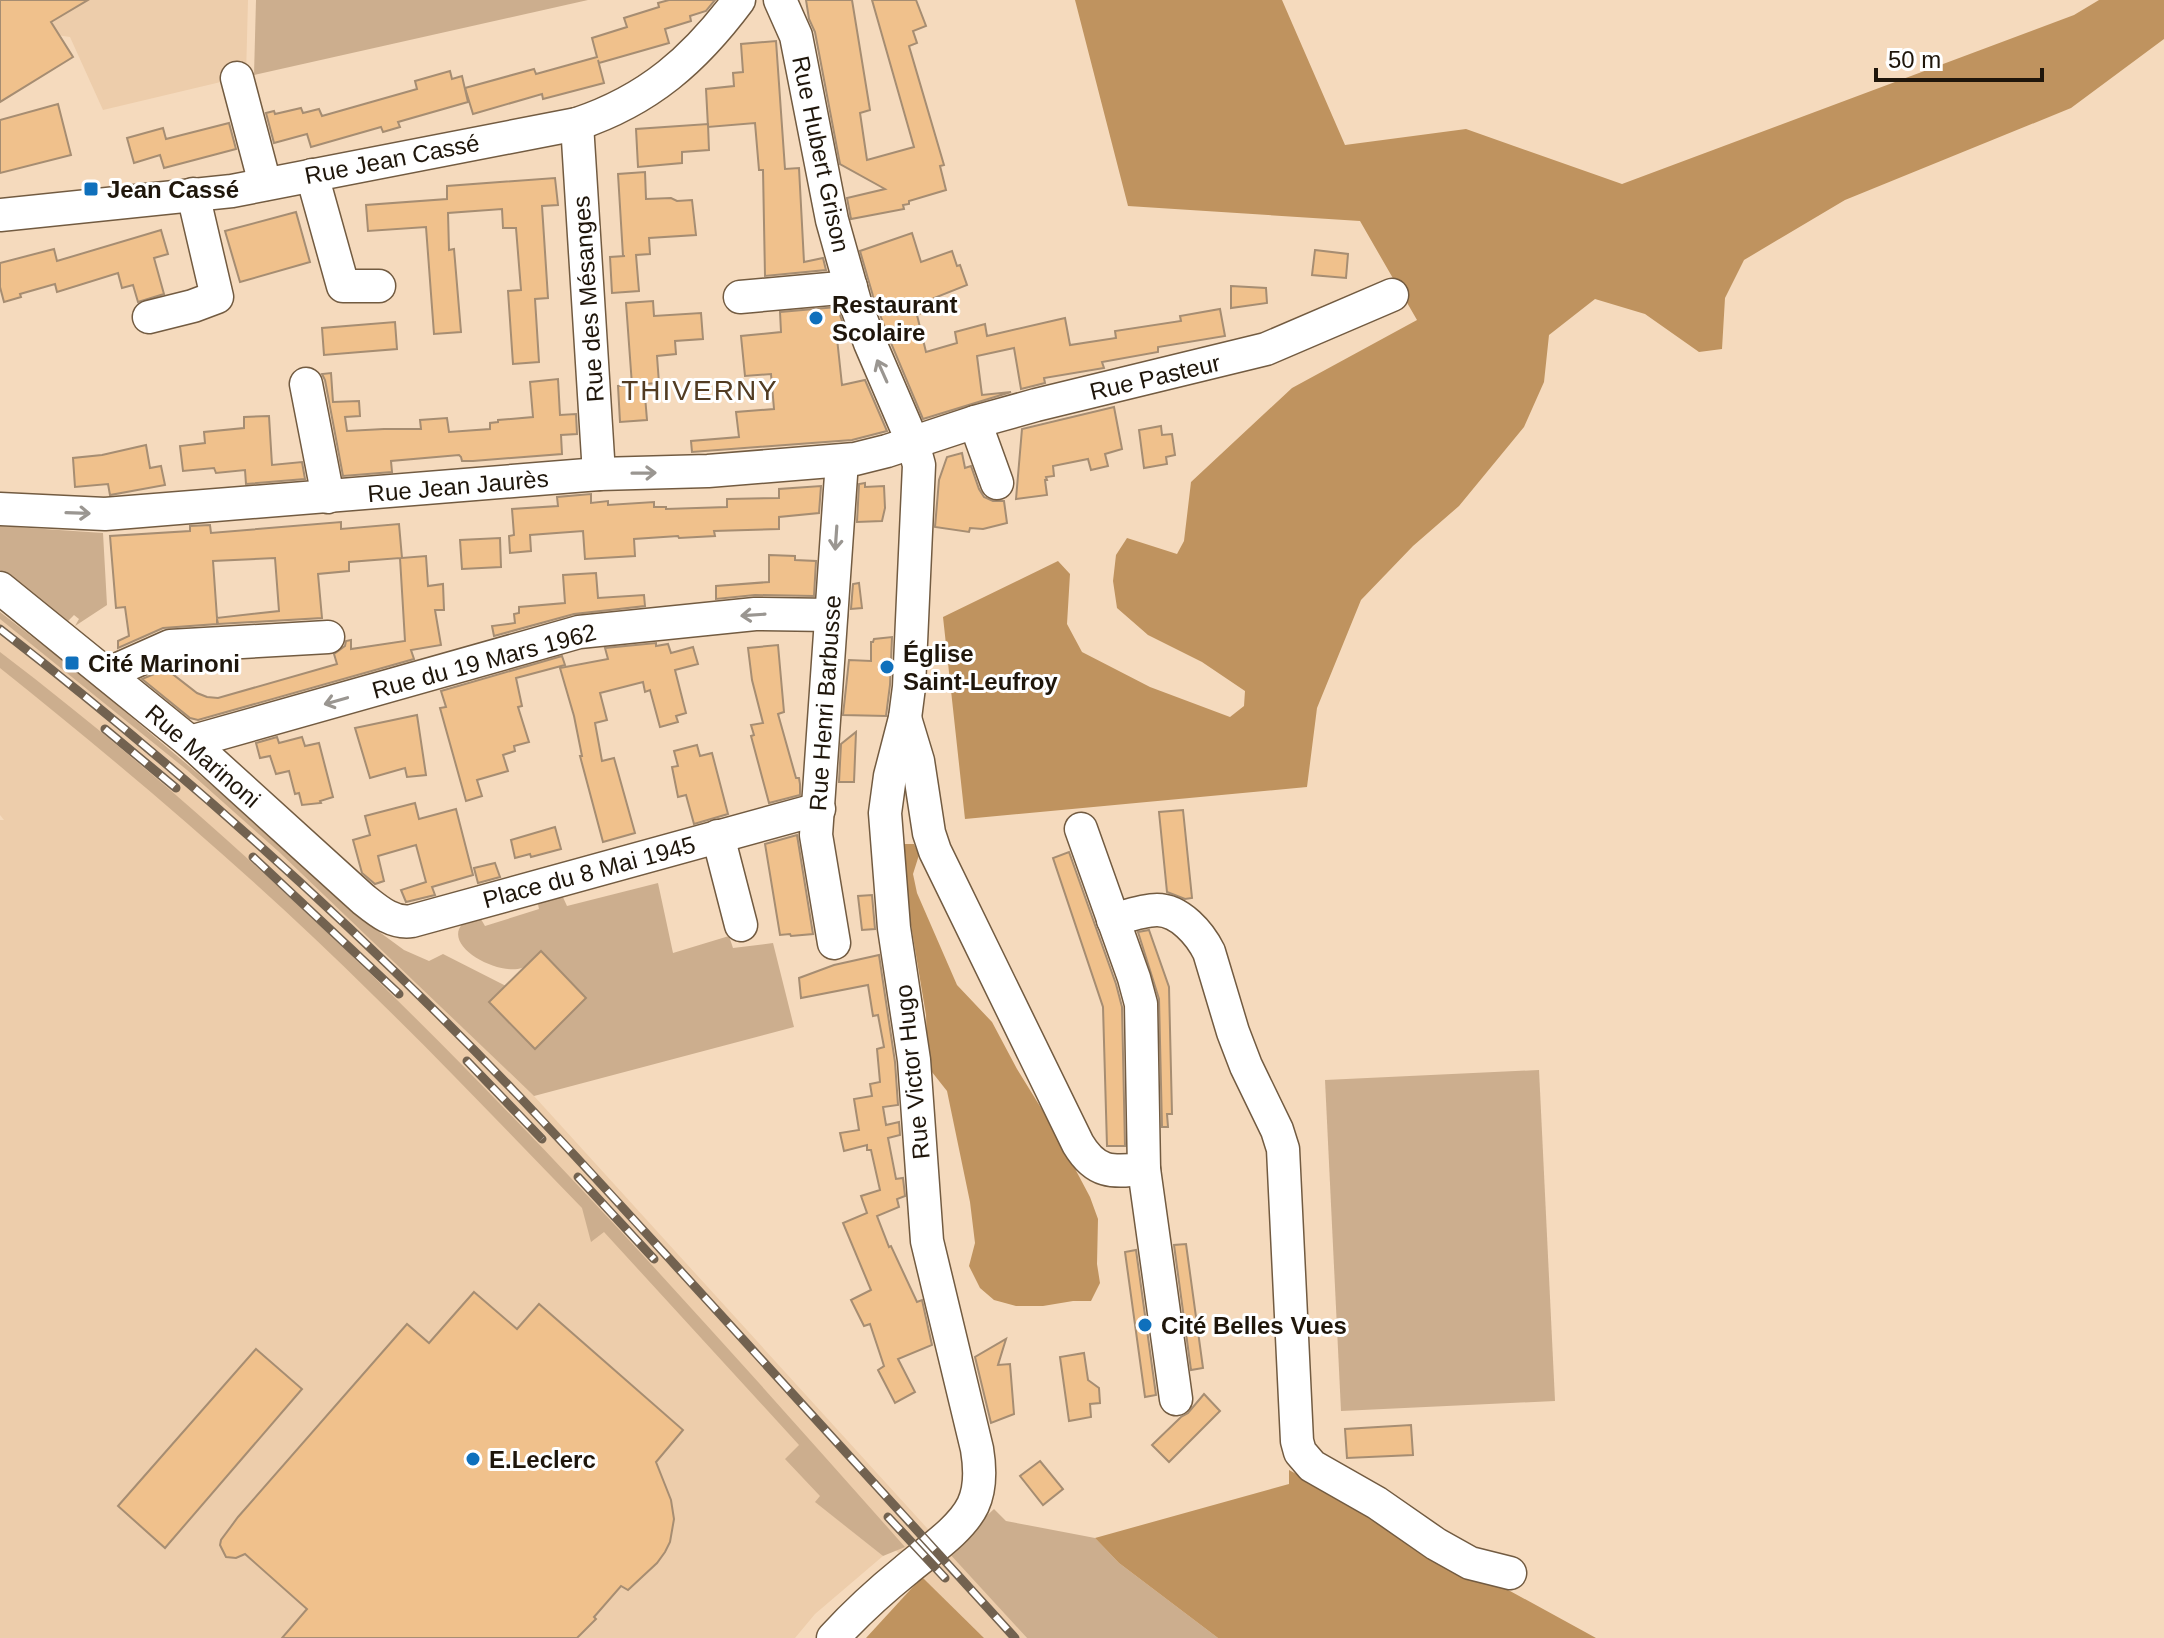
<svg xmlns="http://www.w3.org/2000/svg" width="2164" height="1638" font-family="Arial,sans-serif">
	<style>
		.built { fill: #edcdab }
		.green { fill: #ccae8e }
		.forest { fill: #bf935f }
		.building { fill: #f0c18c; stroke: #a68d72; stroke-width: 2; fill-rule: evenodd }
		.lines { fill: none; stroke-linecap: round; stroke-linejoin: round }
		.minor-casing { stroke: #725b41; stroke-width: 35 }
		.minor { stroke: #fff; stroke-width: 32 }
		.rail-casing { stroke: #726250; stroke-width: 9 }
		.rail { stroke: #fff; stroke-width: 6; stroke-dasharray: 18; stroke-linecap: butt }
		.oneway { stroke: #9a9691 }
		.poi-dot { fill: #0f70bc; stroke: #fff; stroke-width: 3 }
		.labels { text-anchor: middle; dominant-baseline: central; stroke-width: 6; stroke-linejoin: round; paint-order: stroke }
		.street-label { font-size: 24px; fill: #1f160b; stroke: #fff }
		.poi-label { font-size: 24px; font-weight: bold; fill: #1f160b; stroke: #fff; text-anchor: start }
		.quarter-label { font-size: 28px; letter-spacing: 2px; fill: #523c23; stroke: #fff }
	</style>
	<rect width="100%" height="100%" fill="#f5dabd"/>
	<g class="built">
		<polygon points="0,0 248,0 246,76 103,110 70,37 37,32"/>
		<polygon points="0,612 84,677 281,844 394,961 534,1096 1027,1638 984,1638 904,1559 833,1483 816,1502 883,1556 815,1614 795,1638 0,1638 0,820 4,820 0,815"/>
	</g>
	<g class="green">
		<polygon points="256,0 588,0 254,75"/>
		<polygon points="0,526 103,533 107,605 75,626 79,619 74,615 68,621 0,570"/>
		<path d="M0,612L84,677L281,844L348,909L404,950L429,961L443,954L506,986L535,1048L586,998L541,952C536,957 529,965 522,968C494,977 424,936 478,914L485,926L539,909L537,899L561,893L567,906L658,883L673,953L729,936L733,948L773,943L794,1027L534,1096L278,851L187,770L0,619Z"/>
		<path d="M0,652C339,910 624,1230 905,1547L883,1556L815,1502L820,1496L785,1459L799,1445L604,1232L591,1242L582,1208C513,1137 445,1065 374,996C256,879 130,772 0,668Z"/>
		<polygon points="1539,1070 1555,1401 1341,1411 1325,1080"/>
		<polygon points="994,1509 1006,1521 1095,1538 1119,1563 1218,1638 1027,1638 948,1552"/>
	</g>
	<g class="forest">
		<polygon points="1075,0 1282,0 1345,145 1466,129 1622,184 2074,15 2099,0 2164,0 2164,39 2071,108 1845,200 1744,260 1725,298 1722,349 1699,352 1645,314 1595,299 1549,335 1544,382 1524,427 1459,506 1413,546 1361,600 1317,708 1307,787 965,819 943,617 1058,561 1070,574 1067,624 1082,652 1150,687 1230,717 1244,706 1245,691 1202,662 1148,635 1117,608 1113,581 1116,555 1127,538 1177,554 1184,541 1191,482 1292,388 1417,320 1360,221 1128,206"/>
		<polygon points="904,844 914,844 919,855 913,874 917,893 957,985 992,1022 1017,1069 1054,1129 1090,1197 1098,1219 1097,1264 1100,1283 1091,1301 1073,1301 1043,1306 1016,1306 994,1300 980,1288 969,1266 975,1243 970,1202 947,1091 928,1067 926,1015 909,913 902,855"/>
		<polygon points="1289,1470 1596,1638 1218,1638 1119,1563 1095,1538 1289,1484"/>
		<polygon points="922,1577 984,1638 866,1638"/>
	</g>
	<g class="building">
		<polygon points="0,0 88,0 51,22 73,57 0,102"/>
		<polygon points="669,0 715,0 706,11 690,16 691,21 665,29 669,43 599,63 598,60 604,83 543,99 542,94 473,114 465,88 534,69 536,74 597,57 592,38 627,27 624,18 659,7 658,3"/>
		<polygon points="806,0 852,0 870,110 860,113 867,160 914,147 872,0 916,0 926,26 913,31 917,43 909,46 944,165 940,166 946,190 909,201 909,204 903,205 904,209 851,219 847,198 885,189 840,164 815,32 809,19"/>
		<polygon points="776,41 785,169 799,168 804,262 823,258 826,270 765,276 763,170 759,170 755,123 708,127 706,89 734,86 733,73 743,72 741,44"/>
		<polygon points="450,71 452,79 462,76 468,102 398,122 400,127 383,132 381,127 311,147 307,134 274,143 266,113 274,111 275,114 301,108 303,113 319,109 322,116 417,89 415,81"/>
		<polygon points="58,104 71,155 0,173 0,120"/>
		<polygon points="229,123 236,149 164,168 160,155 134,163 127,138 163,128 166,139"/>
		<polygon points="708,124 709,150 682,152 682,163 638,167 636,129"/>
		<polygon points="645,172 646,199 671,198 677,201 692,200 696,235 649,238 650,254 636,255 639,291 612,293 610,257 625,256 623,256 618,174"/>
		<polygon points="555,178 558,205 542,206 548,298 535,299 539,362 513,364 508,291 521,290 516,228 503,228 502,209 448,213 449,250 454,249 461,332 434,334 426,227 368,231 366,205 447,199 447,186"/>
		<polygon points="296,212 310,262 240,282 225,231"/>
		<polygon points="161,230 168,254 154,258 164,294 138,302 133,285 122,288 118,273 57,292 55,284 20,294 21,297 4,302 0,287 0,263 54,249 57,261"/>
		<polygon points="912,233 921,262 952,251 957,266 960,265 967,285 934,298 936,306 917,315 926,352 957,343 955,332 985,324 987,336 1065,318 1070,345 1116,338 1115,331 1181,321 1180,316 1220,309 1225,336 1158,347 1158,352 1102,362 1104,368 1044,378 1045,383 1021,389 1014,348 977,356 982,395 1011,392 923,419 888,336 873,296 860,251"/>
		<polygon points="1315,250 1348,254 1346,278 1312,275"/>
		<polygon points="1231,286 1266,288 1267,303 1231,308"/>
		<polygon points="653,301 654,316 701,313 703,339 675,341 676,354 657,356 659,383 644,384 647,420 620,422 618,386 632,385 626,303"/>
		<polygon points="837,307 845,329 836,329 842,385 865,380 887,431 852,440 692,452 691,441 739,437 736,412 774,409 771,374 745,376 741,336 781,332 780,312"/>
		<polygon points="395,322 397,349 324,355 322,328"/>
		<polygon points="331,373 333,402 359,401 360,416 345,417 347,431 384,429 421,429 420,420 447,418 449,432 490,429 490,423 498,422 498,420 533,417 530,382 558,379 560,415 576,414 577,434 561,435 562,454 473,461 462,461 461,457 459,455 391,461 392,472 343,476 325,380 322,374"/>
		<polygon points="1114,407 1122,449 1105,454 1108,466 1091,470 1088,459 1053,466 1054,476 1046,477 1047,480 1045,480 1047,495 1016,499 1022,429"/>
		<polygon points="269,416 272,465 302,462 305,479 246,484 245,470 216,473 214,468 183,471 180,446 205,443 204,432 244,428 244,417"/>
		<polygon points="1161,426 1162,435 1172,434 1175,455 1166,457 1167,464 1144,468 1139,430"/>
		<polygon points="146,445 150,468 161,466 165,485 110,495 108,484 75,487 73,458 102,455"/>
		<polygon points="962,453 965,468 971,466 979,489 984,497 993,501 1004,501 1007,523 983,529 970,528 969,532 935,527 939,480 947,457"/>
		<polygon points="865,483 865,487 884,486 885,508 882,521 857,522 859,484"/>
		<polygon points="821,486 819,513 779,517 779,529 714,531 715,536 679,538 678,536 634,539 635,556 585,559 583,531 530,535 531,551 510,553 509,536 514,535 512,509 558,506 557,497 591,494 591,503 608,501 608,505 654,502 654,507 666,507 666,509 727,507 727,499 779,498 779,489"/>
		<path d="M341,522V529L399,524L402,558L426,556L428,586L443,584L444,610H435L441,645L411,650L414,659L198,720L190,718L142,679L166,669L197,693L207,697L218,698L337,664L334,654L345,646L346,641L351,640V649L405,641L400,558L349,562V571L318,574L322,618L218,624L217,619V624L163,628L118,648V641L129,636L125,607L116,608L110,536L190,531V526L210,525L211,533ZM275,558L279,611L217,618L213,561Z"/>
		<polygon points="500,538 501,567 462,569 460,540"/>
		<polygon points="769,555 795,556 795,560 816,561 814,596 755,595 716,599 716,586 769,582"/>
		<polygon points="596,573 598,598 644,595 645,606 574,614 494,636 492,626 515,623 514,614 519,613 519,607 565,603 563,575"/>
		<polygon points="859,583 862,608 851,609 853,584"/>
		<polygon points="892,637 890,685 886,716 843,715 849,660 871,661 871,642 873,642 874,639"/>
		<polygon points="656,643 656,646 668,644 671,653 693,647 698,664 675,670 686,713 676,716 678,722 660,727 650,690 645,692 643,682 600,693 607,720 595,723 602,761 614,758 635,833 603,842 580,756 582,756 574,716 560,668 608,659 605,648"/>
		<polygon points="778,645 784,712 778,714 796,778 799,778 800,784 800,795 769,803 751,736 754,735 751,725 763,723 752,680 748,648"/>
		<polygon points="562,656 565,665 516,678 522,706 518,707 529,742 514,746 515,751 503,755 508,771 477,780 482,796 466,801 440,708 446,707 441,691"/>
		<polygon points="417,715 426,775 407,777 405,768 370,778 355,728"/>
		<polygon points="856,732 854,782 839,782 841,744"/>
		<polygon points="277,737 279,743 302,737 305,746 319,743 333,797 320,801 321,803 302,805 299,793 295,794 289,771 276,774 270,756 260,758 256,743"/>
		<polygon points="697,745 700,756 712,753 728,814 694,824 686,795 678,797 672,767 678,766 674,751"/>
		<polygon points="415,803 419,819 456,809 473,875 432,887 435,895 406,902 401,890 426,882 416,845 378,856 384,881 375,884 362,873 353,840 370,835 365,816"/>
		<polygon points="1183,810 1192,898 1185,899 1167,892 1159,812"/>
		<polygon points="555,827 561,849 531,857 530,854 515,858 511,840"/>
		<polygon points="797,835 813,934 791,936 790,934 780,935 765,844"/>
		<polygon points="1069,852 1116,984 1122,1007 1125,1146 1107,1146 1103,1007 1053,858"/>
		<polygon points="495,863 500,877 478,883 474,868"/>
		<polygon points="872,895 875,929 862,930 858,896"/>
		<polygon points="1149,930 1169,987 1172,1114 1167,1114 1168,1127 1162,1127 1159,999 1138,932"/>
		<polygon points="541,951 586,998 535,1049 489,1002"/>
		<polygon points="879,955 895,1062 898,1105 883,1107 886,1125 899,1122 900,1135 888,1138 896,1179 903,1178 905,1196 897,1199 899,1207 877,1216 889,1247 891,1246 917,1302 922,1300 932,1345 898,1359 915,1392 895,1403 878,1370 884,1366 870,1324 864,1326 851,1300 871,1290 843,1223 867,1213 861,1196 880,1190 871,1150 867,1150 867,1145 844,1151 840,1133 859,1130 854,1099 872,1096 870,1084 880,1082 877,1049 884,1047 878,1015 873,1016 868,985 801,998 799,978 834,965"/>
		<polygon points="1186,1244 1203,1368 1191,1370 1174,1245"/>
		<polygon points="1136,1250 1156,1395 1145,1397 1125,1252"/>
		<polygon points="474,1292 517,1329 539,1304 683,1430 656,1462 671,1500 674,1519 670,1542 665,1552 657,1563 628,1590 621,1586 594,1617 596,1619 577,1638 282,1638 307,1609 245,1554 236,1558 226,1557 220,1545 221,1540 238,1517 407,1324 429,1343"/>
		<polygon points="1006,1339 998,1365 1010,1364 1014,1414 991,1423 975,1357"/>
		<polygon points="256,1349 302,1389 165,1548 118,1506"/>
		<polygon points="1084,1353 1088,1380 1099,1388 1100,1403 1090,1404 1091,1417 1069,1421 1060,1357"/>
		<polygon points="1204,1394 1220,1411 1169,1462 1152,1445 1181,1417 1188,1413"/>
		<polygon points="1411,1425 1413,1455 1347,1458 1345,1429"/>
		<polygon points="1040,1461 1063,1489 1043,1505 1020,1476"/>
	</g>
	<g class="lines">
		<defs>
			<g id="minor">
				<path d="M780,0L796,36L832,220L855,302L870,343L913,443L919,465L909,687L905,718L890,776L885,813L894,928L914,1060L927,1241L977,1449C980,1467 981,1488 973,1505C961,1530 927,1552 906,1570C880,1591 855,1614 833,1638"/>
				<polyline points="237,78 265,184"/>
				<polyline points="577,124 599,474"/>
				<polyline points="312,175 343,286 379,286"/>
				<path d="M0,215L232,191L577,124C649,100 695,59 739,0"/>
				<polyline points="740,297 851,287"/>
				<polyline points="149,317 193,306 217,297 193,194"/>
				<polyline points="306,384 328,497"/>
				<polyline points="975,422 997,483"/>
				<polyline points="0,509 105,514 599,474 708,471 855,459 887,451 975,422 1036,405 1266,349 1392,295"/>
				<path d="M0,588L190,742L363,899C378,911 393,924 412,921L819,809"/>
				<polyline points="107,674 170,646 328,637"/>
				<path d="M905,718L918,761L929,833L935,851L1078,1144C1096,1174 1112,1172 1144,1169"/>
				<polyline points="190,742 579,632 755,614 831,615"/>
				<polyline points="1081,829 1134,978 1141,1004 1144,1169 1176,1399"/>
				<polyline points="718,836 741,925"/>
				<path d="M1113,920C1127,916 1143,910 1157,910C1180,910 1200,934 1209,952L1233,1032L1246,1066L1277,1130L1283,1149L1297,1441L1300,1452L1312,1466L1377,1503L1436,1544L1470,1563L1510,1573"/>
				<polyline points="834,943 816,835 842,461"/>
			</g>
		</defs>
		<use href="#minor" class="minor-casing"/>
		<use href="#minor" class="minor"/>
		<defs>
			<g id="rail">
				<path d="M0,629C182,770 354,925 514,1091C584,1164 651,1239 719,1313C818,1422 917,1530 1015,1638"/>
				<polyline points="105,729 176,788"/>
				<polyline points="253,857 399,994"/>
				<polyline points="467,1061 542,1139"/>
				<polyline points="578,1177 654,1259"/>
				<polyline points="888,1517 945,1578"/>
			</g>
		</defs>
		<use href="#rail" class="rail-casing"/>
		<use href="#rail" class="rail"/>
	</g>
	<defs><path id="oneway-shaft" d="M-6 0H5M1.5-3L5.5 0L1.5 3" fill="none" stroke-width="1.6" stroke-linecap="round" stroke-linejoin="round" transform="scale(2)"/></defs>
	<g class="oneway">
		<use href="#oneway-shaft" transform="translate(882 371) rotate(-114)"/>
		<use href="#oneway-shaft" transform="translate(644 473) rotate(-1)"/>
		<use href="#oneway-shaft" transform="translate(78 513) rotate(2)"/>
		<use href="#oneway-shaft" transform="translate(836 538) rotate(94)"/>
		<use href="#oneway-shaft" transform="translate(753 615) rotate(176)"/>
		<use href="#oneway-shaft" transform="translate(336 701) rotate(164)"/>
	</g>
	<g class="poi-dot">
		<rect x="83" y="181" width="16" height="16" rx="4"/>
		<circle cx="816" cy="318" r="8"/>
		<rect x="64" y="655" width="16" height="16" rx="4"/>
		<circle cx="887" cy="667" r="8"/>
		<circle cx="1145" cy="1325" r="8"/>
		<circle cx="473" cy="1459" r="8"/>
	</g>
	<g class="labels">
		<g class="street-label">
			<text transform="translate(821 154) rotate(78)">Rue Hubert Grison</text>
			<text transform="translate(392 159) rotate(-11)">Rue Jean Cassé</text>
			<text transform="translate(588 299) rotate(-94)">Rue des Mésanges</text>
			<text transform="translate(1155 377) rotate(-13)">Rue Pasteur</text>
			<text transform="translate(458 486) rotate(-5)">Rue Jean Jaurès</text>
			<text transform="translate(484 661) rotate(-15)">Rue du 19 Mars 1962</text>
			<text transform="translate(825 703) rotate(-86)">Rue Henri Barbusse</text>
			<text transform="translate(203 756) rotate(41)">Rue Marinoni</text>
			<text transform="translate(589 872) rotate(-15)">Place du 8 Mai 1945</text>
			<text transform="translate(912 1072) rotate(-96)">Rue Victor Hugo</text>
		</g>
		<g class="poi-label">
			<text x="107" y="189">Jean Cassé</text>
			<text x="832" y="304">Restaurant<tspan x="832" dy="28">Scolaire</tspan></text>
			<text x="903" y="653">Église<tspan x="903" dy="28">Saint-Leufroy</tspan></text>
			<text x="88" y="663">Cité Marinoni</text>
			<text x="1161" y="1325">Cité Belles Vues</text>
			<text x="489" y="1459">E.Leclerc</text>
		</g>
		<g class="quarter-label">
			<text x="700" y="390">THIVERNY</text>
		</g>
	</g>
	<path d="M1876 68v12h166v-12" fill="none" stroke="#1f160b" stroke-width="4"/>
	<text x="1888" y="68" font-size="24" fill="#1f160b" stroke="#ffffff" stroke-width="6" paint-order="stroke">50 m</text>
</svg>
